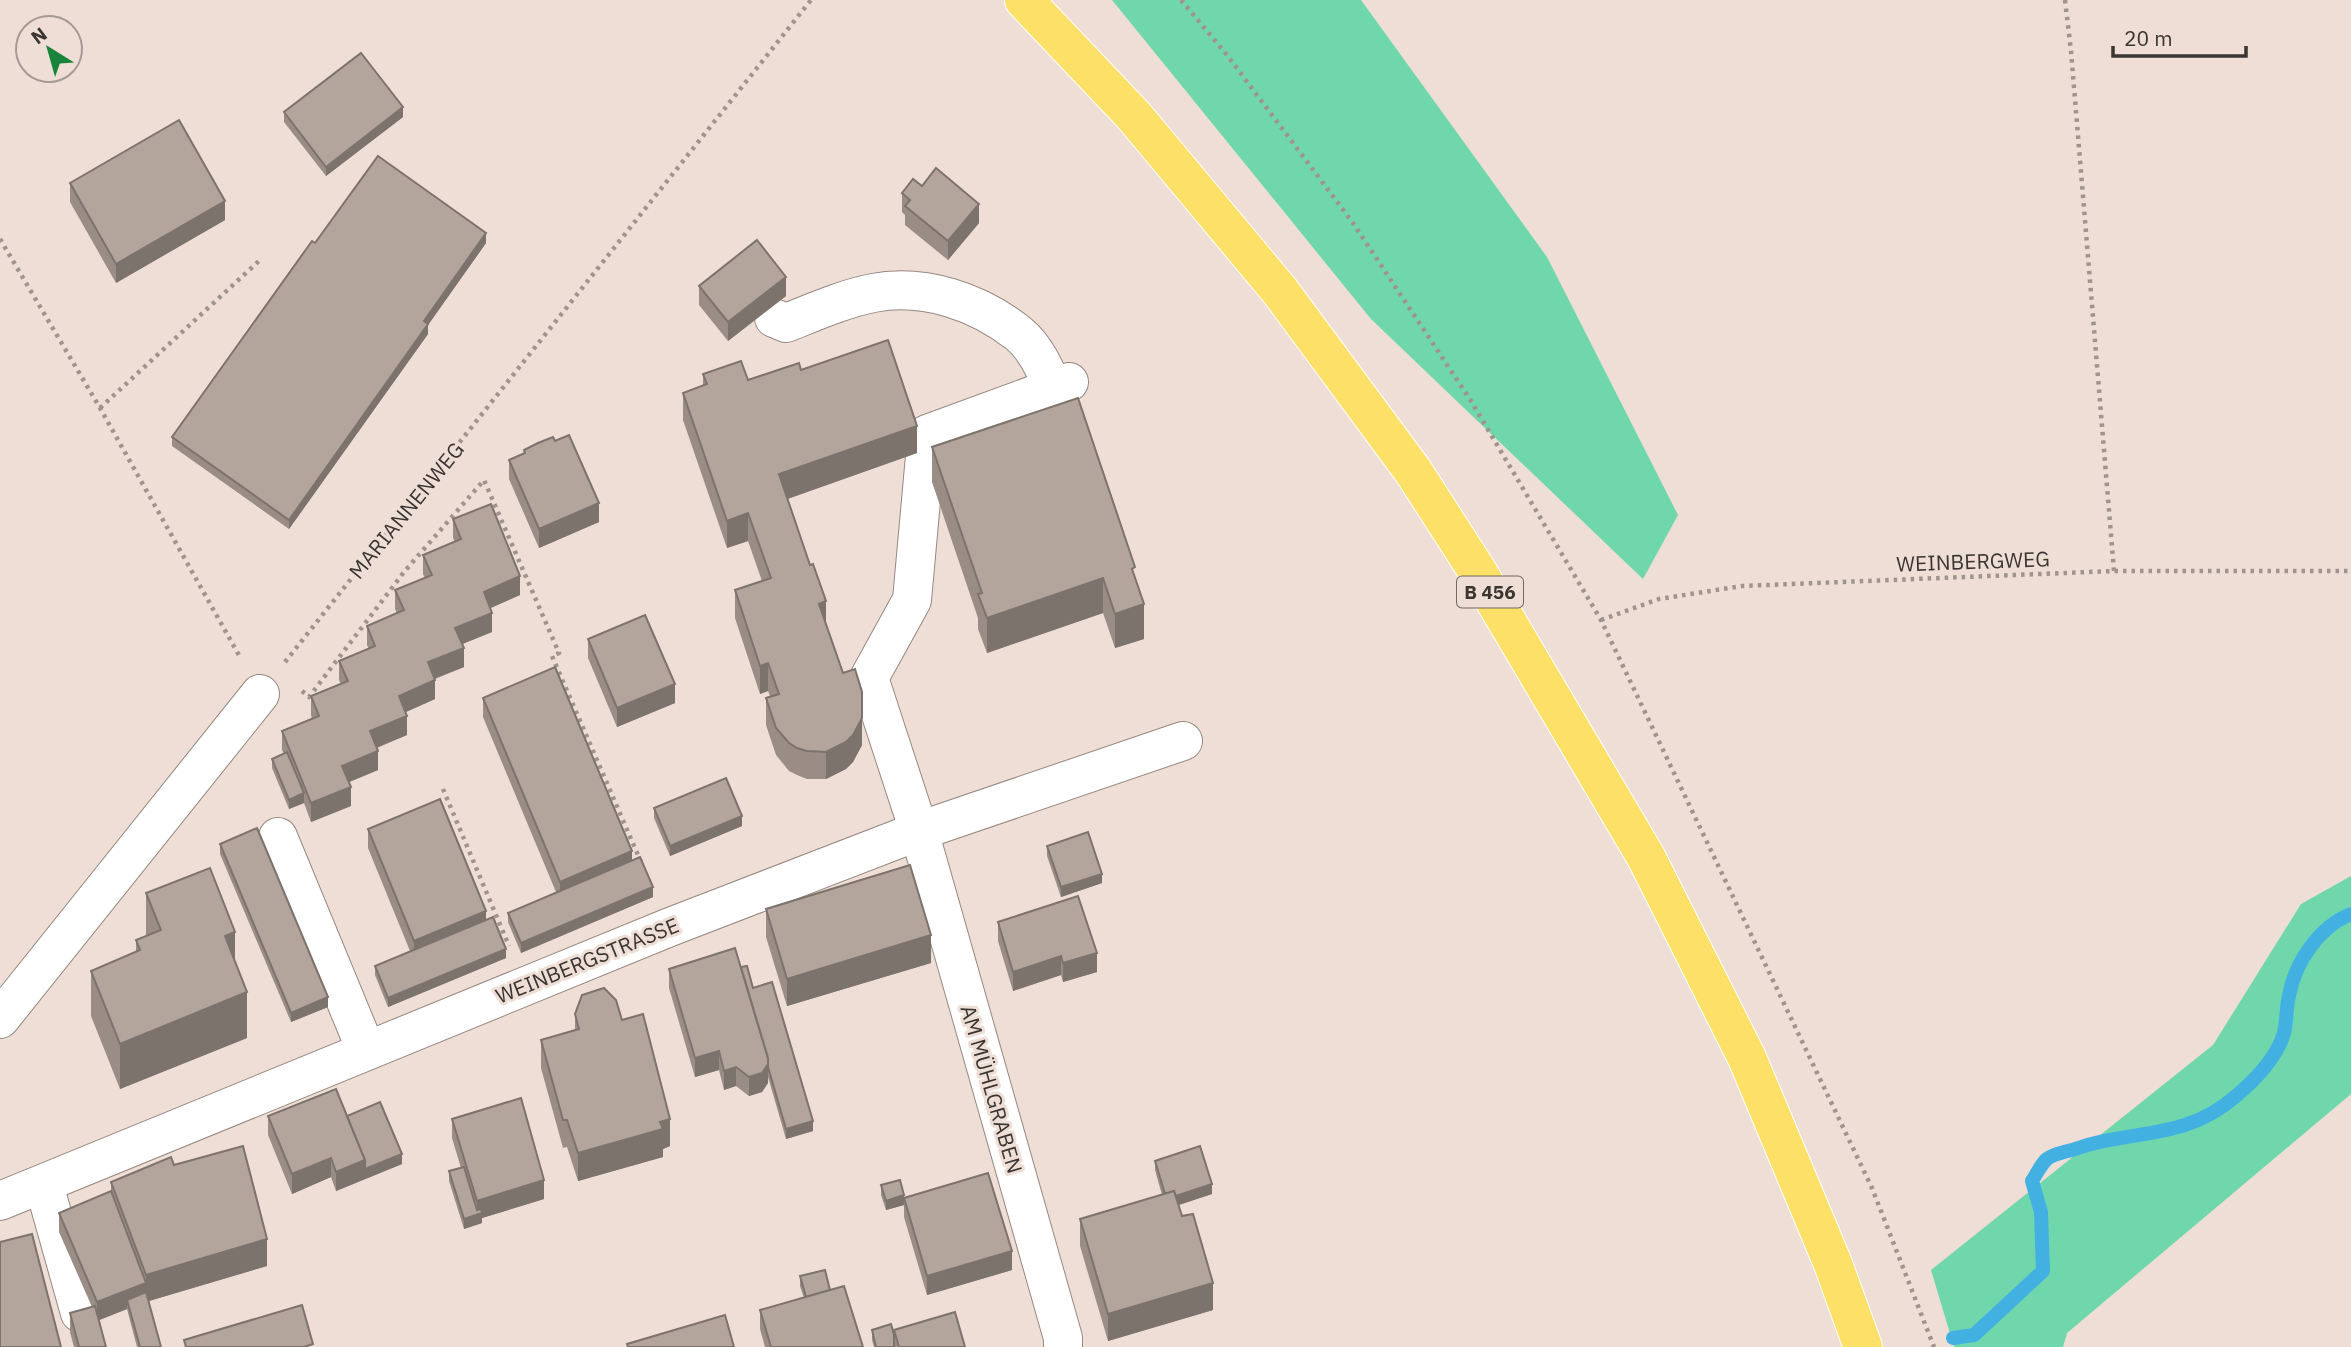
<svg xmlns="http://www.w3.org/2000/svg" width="2351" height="1347" font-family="'IBM Plex Sans',sans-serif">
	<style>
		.green { fill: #70d7ad }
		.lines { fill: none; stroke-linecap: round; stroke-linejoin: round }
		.stream { stroke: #42b1e2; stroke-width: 14 }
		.minor-casing { stroke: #968880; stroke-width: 40 }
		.major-casing { stroke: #fff; stroke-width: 40 }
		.path { stroke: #9f938e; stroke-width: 4.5; stroke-dasharray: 3.5 5; stroke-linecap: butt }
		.minor { stroke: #fff; stroke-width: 38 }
		.major { stroke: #fce067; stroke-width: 38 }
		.wall { fill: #9a8d86 }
		.shaded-wall { fill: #7d736d }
		.building { fill: #b3a49c; stroke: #7d736d; stroke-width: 2 }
		.labels { text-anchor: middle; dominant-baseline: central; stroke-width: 6; stroke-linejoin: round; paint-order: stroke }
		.shield { fill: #eeded6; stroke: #716863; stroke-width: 2 }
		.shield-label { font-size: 19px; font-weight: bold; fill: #3b3532 }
		.street-label { font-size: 21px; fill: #3b3532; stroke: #eeded6 }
	</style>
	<rect width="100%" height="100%" fill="#eeded6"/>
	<g class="green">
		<polygon points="1112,0 1361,0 1547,257 1678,515 1643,579 1371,319"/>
		<polygon points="2351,876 2351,1094 2067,1333 2063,1347 1954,1347 1931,1270 2213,1045 2301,904"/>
	</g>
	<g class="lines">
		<path class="stream" d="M1953,1338L1974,1335L2043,1271L2041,1212L2032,1181C2036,1175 2041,1164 2047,1159C2053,1154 2065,1152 2072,1150C2133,1128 2183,1142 2236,1096C2255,1080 2277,1057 2284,1033C2287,1021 2286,1008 2289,996C2295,962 2319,927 2351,914"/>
		<defs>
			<g id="minor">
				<path d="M774,318L786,323C814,312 843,299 873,293C924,283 979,302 1019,334C1035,347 1045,369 1053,388"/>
				<polyline points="278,837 366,1050"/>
				<polyline points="0,1019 260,694"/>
				<polyline points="44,1185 80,1313"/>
				<polyline points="0,1201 670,927 919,831 1183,741"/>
				<polyline points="1063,1347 1063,1338 919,831 869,678 912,600 927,434 1069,382"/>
			</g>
			<polyline id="major" points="1024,0 1134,116 1280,291 1413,471 1476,569 1646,857 1747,1058 1833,1264 1863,1347"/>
		</defs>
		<use href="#minor" class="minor-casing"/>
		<use href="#major" class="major-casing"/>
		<g class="path">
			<polyline points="1181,0 1227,55 1353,223 1471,401 1601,620 1872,1188 1934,1347"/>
			<polyline points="2065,0 2071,51 2114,571"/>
			<polyline points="0,239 100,408 240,657"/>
			<polyline points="100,408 260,260"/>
			<polyline points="1601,620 1659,599 1742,586 2114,571 2351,571"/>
			<polyline points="285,662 811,0"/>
			<polyline points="302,691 309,697 404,572 484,480 559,653 552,656 641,862"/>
			<polyline points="443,789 509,946"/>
		</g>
		<use href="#minor" class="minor"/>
		<use href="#major" class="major"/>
	</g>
	<g class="wall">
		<polygon points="284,112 403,117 326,176 284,122"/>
		<polygon points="70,183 225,220 116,283 70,202"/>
		<polygon points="922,186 979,223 948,260 905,225 905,215 902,212 902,193"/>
		<polygon points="315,243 486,243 428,325 428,334 289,529 172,446 172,437"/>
		<polygon points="699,286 786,296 728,341 699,305"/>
		<polygon points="801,370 917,453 787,499 862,745 853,762 846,769 826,779 807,779 797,775 789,771 776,755 766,725 766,698 770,696 768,691 760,694 735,618 735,590 762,581 748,541 727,548 683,420 683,393 703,385 703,374 748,380"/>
		<polygon points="932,447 1135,579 1144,639 1115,648 1103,613 987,653 978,629 978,618 932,482"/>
		<polygon points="524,450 599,522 539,548 509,479 509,460 524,454"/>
		<polygon points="453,519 520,595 490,608 492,632 462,644 464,667 435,679 435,699 406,712 407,735 377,748 378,770 349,782 351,806 311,822 304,803 289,809 272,768 272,759 284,754 282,750 282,731 312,719 311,715 311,696 341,684 339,680 339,661 369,649 367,645 367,626 397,613 395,609 395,590 425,578 423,574 423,555 455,542 453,538"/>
		<polygon points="588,639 675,703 617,727 588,658"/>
		<polygon points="483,698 632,860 653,897 521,953 508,922 508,913 556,892 483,717"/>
		<polygon points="654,808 742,826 670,856 654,818"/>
		<polygon points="368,829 486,919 506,958 388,1007 375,975 375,966 410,951 368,848"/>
		<polygon points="220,844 328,1007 291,1022 220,854"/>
		<polygon points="1047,846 1102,883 1061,897 1047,856"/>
		<polygon points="146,893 235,962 247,1038 120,1089 91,1016 91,971 136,952 136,940 146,936"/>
		<polygon points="766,909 931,963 787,1006 766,937"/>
		<polygon points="998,922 1097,972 1063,982 1061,975 1013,991 998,941"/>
		<polygon points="741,967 753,988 813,1131 786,1139 768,1077 768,1083 762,1092 749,1096 736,1086 724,1090 719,1070 695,1077 669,988 669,969"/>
		<polygon points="575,1014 622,1020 670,1146 663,1149 663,1157 578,1181 567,1147 563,1148 541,1068 541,1040 575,1031"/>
		<polygon points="268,1116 347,1116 402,1164 336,1191 331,1177 292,1194 268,1135"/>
		<polygon points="452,1119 544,1199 482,1218 482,1223 464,1229 449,1181 449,1171 461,1168 452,1138"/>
		<polygon points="1155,1161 1212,1194 1178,1205 1213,1310 1108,1341 1080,1246 1080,1219 1162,1195 1155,1170"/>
		<polygon points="174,1165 267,1266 148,1301 161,1347 137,1347 127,1309 99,1320 106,1347 74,1347 70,1332 70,1313 92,1307 59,1232 59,1213 111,1191 111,1182"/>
		<polygon points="881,1185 904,1198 1012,1270 927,1295 904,1217 904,1205 886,1210 881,1195"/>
		<polygon points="800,1276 830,1290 863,1347 765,1347 760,1329 760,1310 804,1298 800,1286"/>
		<polygon points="872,1330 894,1335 894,1330 965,1347 874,1347 872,1340"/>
	</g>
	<g class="shaded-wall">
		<polygon points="403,107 403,117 326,176 326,167"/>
		<polygon points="225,201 225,220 116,283 116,264"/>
		<polygon points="979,204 979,223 948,260 948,241"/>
		<polygon points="486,233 486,243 428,325 428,334 289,529 289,520 424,321"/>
		<polygon points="786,277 786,296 728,341 728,322"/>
		<polygon points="917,426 917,453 779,502 779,474"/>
		<polygon points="599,503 599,522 539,548 539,529"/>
		<polygon points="748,513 748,541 727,548 727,521"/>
		<polygon points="520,576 520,595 484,611 484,592"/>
		<polygon points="1103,578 1103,613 987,653 987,618"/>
		<polygon points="826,601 826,629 819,604"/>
		<polygon points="1144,604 1144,639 1115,648 1115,614"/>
		<polygon points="492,613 492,632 455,647 455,628"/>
		<polygon points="464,648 464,667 428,681 428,662"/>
		<polygon points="768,663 768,691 760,694 760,666"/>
		<polygon points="435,680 435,699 399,715 399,696"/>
		<polygon points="675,684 675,703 617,727 617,708"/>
		<polygon points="407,716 407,735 370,750 370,731"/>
		<polygon points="862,718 862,745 853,762 846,769 826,779 826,752"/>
		<polygon points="378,751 378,770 342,785 342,766"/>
		<polygon points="351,787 351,806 311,822 311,803"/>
		<polygon points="304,793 304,803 289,809 289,800"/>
		<polygon points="742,816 742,826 670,856 670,846"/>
		<polygon points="632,851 632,870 560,901 560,882"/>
		<polygon points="1102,874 1102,883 1061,897 1061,887"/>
		<polygon points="653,887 653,897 521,953 521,943"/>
		<polygon points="486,911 486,930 414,960 414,941"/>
		<polygon points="235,932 235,978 225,936"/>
		<polygon points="931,935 931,963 787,1006 787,979"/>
		<polygon points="506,949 506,958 388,1007 388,998"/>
		<polygon points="1097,953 1097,972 1063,982 1063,963"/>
		<polygon points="1061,956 1061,975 1013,991 1013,972"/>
		<polygon points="247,992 247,1038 120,1089 120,1044"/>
		<polygon points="328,997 328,1007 291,1022 291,1013"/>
		<polygon points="719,1051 719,1070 695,1077 695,1058"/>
		<polygon points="768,1064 768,1083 762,1092 749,1096 749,1077"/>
		<polygon points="736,1067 736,1086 724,1090 724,1071"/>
		<polygon points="670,1119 670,1146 663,1149 663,1157 578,1181 578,1153"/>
		<polygon points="813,1121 813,1131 786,1139 786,1129"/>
		<polygon points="402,1154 402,1164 336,1191 336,1172 365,1160"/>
		<polygon points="331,1158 331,1177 292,1194 292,1174"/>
		<polygon points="544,1180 544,1199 482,1218 482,1223 464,1229 464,1219 477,1215 477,1201"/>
		<polygon points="1212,1184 1212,1194 1167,1209 1167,1199"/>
		<polygon points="904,1195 904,1205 886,1210 886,1201"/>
		<polygon points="267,1239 267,1266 146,1302 127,1300 127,1309 97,1321 97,1302 146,1283 146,1275"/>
		<polygon points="1012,1251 1012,1270 927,1295 927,1276"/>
		<polygon points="1213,1283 1213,1310 1108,1341 1108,1314"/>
	</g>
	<g class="building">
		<polygon points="361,53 403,107 326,167 284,112"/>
		<polygon points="179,120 225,201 116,264 70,183"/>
		<polygon points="378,156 486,233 424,321 428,324 289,520 172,437 312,241 315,243"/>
		<polygon points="936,168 979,204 948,241 905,206 910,200 902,193 913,179 922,186"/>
		<polygon points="757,240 786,277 728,322 699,286"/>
		<polygon points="888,340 917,426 779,474 810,565 813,564 826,601 819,604 843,673 855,669 862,692 862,718 853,735 846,742 826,752 807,751 797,748 789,743 776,728 766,698 779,694 768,663 760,666 735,590 771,578 748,513 727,521 683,393 707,384 703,374 741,361 748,380 799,363 801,370"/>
		<polygon points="1078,398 1135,567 1132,569 1144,604 1115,614 1103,578 987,618 978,594 982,593 932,447"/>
		<polygon points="569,435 599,503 539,529 509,460 525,453 524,450 538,443 553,437 555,441"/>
		<polygon points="491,504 520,576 484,592 492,613 455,628 464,648 428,662 435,680 399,696 407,716 370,731 378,751 342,766 351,787 311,803 282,731 319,716 311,696 348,681 339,661 375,646 367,626 404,610 395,590 432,575 423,555 461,539 453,519"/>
		<polygon points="645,615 675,684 617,708 588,639"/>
		<polygon points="555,667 632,851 560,882 483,698"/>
		<polygon points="287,752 304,793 289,800 272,759"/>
		<polygon points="726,778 742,816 670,846 654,808"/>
		<polygon points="440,799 486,911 414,941 368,829"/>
		<polygon points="257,828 328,997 291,1013 220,844"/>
		<polygon points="1088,832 1102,874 1061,887 1047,846"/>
		<polygon points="640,857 653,887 521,943 508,913"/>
		<polygon points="910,865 931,935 787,979 766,909"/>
		<polygon points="210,868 235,932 225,936 247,992 120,1044 91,971 140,950 136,940 161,930 146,893"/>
		<polygon points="1078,896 1097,953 1063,963 1061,956 1013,972 998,922"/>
		<polygon points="493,917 506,949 388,998 375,966"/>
		<polygon points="735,948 768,1058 768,1064 762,1073 749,1077 736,1067 724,1071 719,1051 695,1058 669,969"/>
		<polygon points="747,966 753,988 772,982 813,1121 786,1129 768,1067 768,1058 741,967"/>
		<polygon points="604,988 616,1000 622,1020 643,1014 670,1119 660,1122 663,1129 578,1153 567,1120 563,1120 541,1040 579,1029 575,1014 582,995"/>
		<polygon points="336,1089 365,1160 336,1172 331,1158 292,1174 268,1116"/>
		<polygon points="521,1098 544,1180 477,1201 452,1119"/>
		<polygon points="380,1102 402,1154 365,1169 365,1160 347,1116"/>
		<polygon points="243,1146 267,1239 146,1275 111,1182 171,1157 174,1165"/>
		<polygon points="1200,1146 1212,1184 1176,1196 1174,1191 1165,1194 1155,1161"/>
		<polygon points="464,1167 477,1210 481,1209 482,1213 464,1219 449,1171"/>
		<polygon points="988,1173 1012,1251 927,1276 904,1198"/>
		<polygon points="900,1180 904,1195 886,1201 881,1185"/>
		<polygon points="111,1191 146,1283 97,1302 59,1213"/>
		<polygon points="1174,1191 1182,1216 1193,1214 1213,1283 1108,1314 1080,1219"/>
		<polygon points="32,1234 61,1347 0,1347 0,1242"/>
		<polygon points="825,1270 830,1290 806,1297 800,1276"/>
		<polygon points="844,1286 863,1347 771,1347 760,1310"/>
		<polygon points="146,1292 161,1347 140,1347 127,1300"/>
		<polygon points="302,1305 313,1344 304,1347 186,1347 184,1340"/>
		<polygon points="95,1306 106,1347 79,1347 70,1313"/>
		<polygon points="955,1312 965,1347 899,1347 894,1330"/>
		<polygon points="725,1315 734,1347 628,1347 627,1344"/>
		<polygon points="891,1324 894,1335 894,1347 876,1347 872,1330"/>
	</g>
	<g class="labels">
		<rect class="shield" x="1457" y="576.5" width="66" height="31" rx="5"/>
		<g class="shield-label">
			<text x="1490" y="592">B 456</text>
		</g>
		<g class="street-label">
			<text transform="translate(406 510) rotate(-51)">MARIANNENWEG</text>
			<text transform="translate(1973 561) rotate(-2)">WEINBERGWEG</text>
			<text transform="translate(587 960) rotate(-22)">WEINBERGSTRASSE</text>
			<text transform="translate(992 1089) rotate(74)">AM MÜHLGRABEN</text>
		</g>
	</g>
	<g transform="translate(49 49) rotate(323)"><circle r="33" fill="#eeded6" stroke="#a69a94" stroke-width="2"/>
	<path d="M0-5L12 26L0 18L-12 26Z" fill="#18843b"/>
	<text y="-10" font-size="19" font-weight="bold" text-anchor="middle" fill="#3b3532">N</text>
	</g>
	<path d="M2113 46v10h133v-10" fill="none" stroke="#3b3532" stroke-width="3.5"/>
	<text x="2124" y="46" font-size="21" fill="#3b3532" stroke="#eeded6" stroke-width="5" paint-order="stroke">20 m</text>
</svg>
